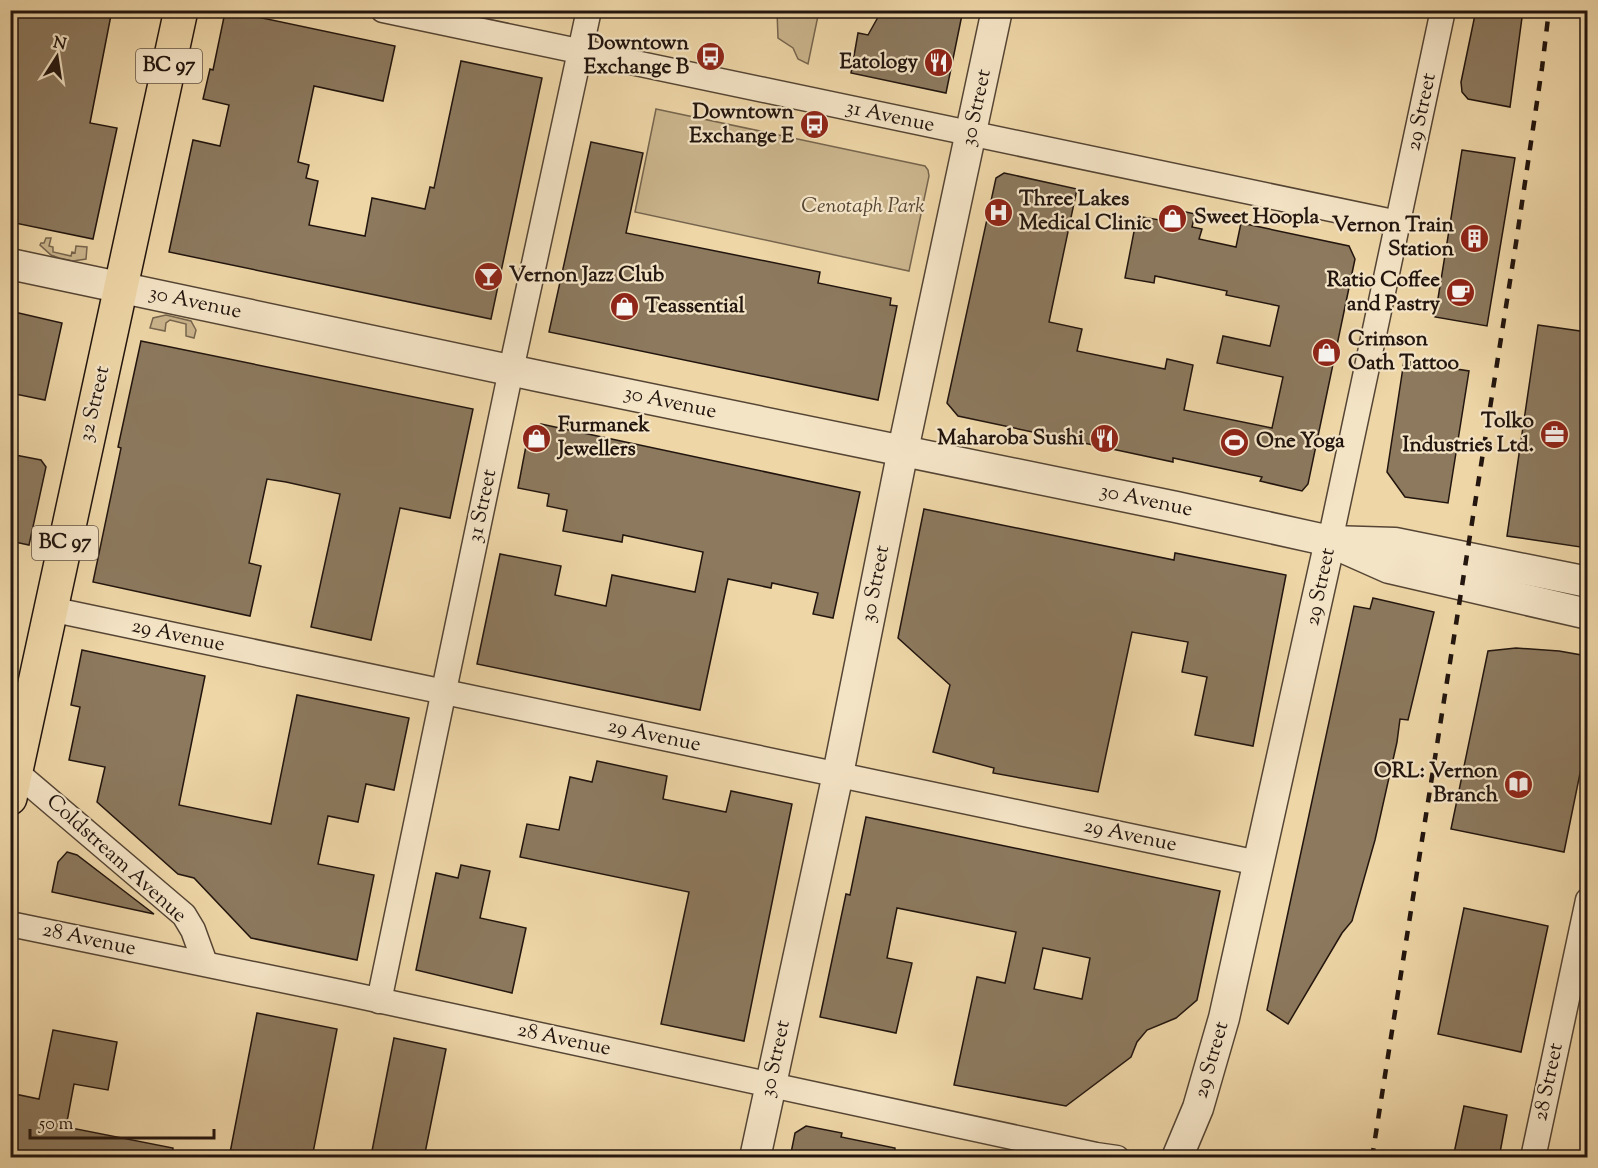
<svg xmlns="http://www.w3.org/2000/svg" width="1598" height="1168" font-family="'Sorts Mill Goudy',serif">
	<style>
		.green { fill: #cbb58d; stroke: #76654e; stroke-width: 1.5 }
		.building { fill: #8c795e; stroke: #22150e; stroke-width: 1.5; fill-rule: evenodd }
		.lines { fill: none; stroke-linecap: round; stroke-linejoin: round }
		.minor-casing { stroke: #554534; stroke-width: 27 }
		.tertiary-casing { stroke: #554534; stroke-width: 33 }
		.trunk-casing { stroke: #22150e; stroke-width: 36 }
		.minor { stroke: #f4e4c6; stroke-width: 24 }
		.tertiary { stroke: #f4e4c6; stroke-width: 30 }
		.trunk { stroke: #eed6a7; stroke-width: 33 }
		.rail { stroke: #22150e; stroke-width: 4.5; stroke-dasharray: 10 10; stroke-linecap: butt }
		.labels { text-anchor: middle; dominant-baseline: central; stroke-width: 4.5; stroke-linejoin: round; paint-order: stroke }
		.shield { fill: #f4e4c6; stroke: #615345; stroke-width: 1.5 }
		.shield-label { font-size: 20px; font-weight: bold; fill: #22150e }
		.poi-label { font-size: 21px; font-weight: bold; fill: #22150e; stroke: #f4e4c6; text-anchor: end }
		.street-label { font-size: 21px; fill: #22150e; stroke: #f4e4c6 }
		.park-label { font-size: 21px; font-style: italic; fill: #554534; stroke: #f4e4c6 }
	</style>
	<rect width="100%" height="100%" fill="#eed6a7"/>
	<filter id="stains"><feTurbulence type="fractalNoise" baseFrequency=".00333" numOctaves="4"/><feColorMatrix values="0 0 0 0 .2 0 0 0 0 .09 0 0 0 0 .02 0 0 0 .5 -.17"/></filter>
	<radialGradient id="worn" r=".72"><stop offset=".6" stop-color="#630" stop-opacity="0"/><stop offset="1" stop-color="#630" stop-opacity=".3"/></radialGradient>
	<g class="green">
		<polygon points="777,11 819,11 808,64 798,59 793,48 778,38"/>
		<polygon points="656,109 925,166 928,170 929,176 909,271 635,212"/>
		<polygon points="46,238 51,238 49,246 53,247 53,252 71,256 72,252 75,253 76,246 87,247 86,259 73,261 59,258 51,255 40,245 41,243 44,243"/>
		<polygon points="166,315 191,321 196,330 194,338 186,336 186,324 170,320 166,323 165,331 150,328 153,318"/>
	</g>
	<g class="building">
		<polygon points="10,10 112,10 90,123 117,128 93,239 10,222"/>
		<polygon points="882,10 963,10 946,93 851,73 858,33 868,35"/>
		<polygon points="1476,10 1523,10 1510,107 1468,99 1462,92 1461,82"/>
		<polygon points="229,11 395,46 383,101 314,86 298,162 309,165 306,178 318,181 309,225 365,236 372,198 425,209 430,187 434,188 461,61 542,78 491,319 169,252 193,140 220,146 229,105 203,99 210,69 213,70 224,17 228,17"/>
		<polygon points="591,142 643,153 626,233 820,272 818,283 891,298 890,305 897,306 878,400 549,332"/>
		<polygon points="1462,150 1515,158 1487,326 1435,317"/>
		<polygon points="1004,173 1077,189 1049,322 1082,329 1077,351 1165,369 1167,359 1193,365 1184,410 1272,428 1283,377 1217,363 1223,336 1270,346 1279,306 1226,295 1227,291 1155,276 1154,283 1125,278 1137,216 1165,221 1168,208 1195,214 1192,227 1202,229 1199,239 1236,247 1241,223 1349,246 1355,259 1308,484 1302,491 1260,481 1262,477 1173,458 1173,462 958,416 947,403 996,178"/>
		<polygon points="10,311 62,323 45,400 10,393"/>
		<polygon points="1538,325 1587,332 1587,548 1507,536"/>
		<polygon points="141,341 473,409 450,518 400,508 371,640 311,627 340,494 286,482 267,479 249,563 261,566 250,616 93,582 121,448 118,447"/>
		<polygon points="1404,361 1469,371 1448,503 1405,497 1387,472"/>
		<polygon points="541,424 860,492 833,618 813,614 818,593 772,583 771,588 728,579 700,710 477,664 500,554 561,566 555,595 606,606 612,575 695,592 703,552 623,535 622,542 563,531 567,510 547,506 549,494 518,488 529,430"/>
		<polygon points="10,454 41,460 46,467 29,545 10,541"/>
		<polygon points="924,509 1174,560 1175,553 1286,575 1253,746 1195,735 1207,677 1182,672 1188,642 1132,632 1098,792 993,773 994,768 933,752 950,685 898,638"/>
		<polygon points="1373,598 1434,612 1408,720 1400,719 1397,742 1375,840 1352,921 1342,933 1288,1024 1267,1010 1354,606 1370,609"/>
		<polygon points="1516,648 1559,651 1587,656 1587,739 1564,852 1451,829 1488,651"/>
		<polygon points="82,650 205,676 179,805 271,824 297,695 409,718 394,790 366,784 358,822 328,816 318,864 374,875 357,960 251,938 194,878 178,874 97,802 105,767 69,760 80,707 71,705"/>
		<polygon points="597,761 667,776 663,799 726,812 731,791 792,804 744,1041 661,1024 689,892 520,857 527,824 559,830 570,777 592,782"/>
		<path d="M866,817L1220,891L1197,1000L1176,1018L1147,1030L1137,1042L1131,1057L1066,1106L954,1085L977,977L1005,983L1016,932L897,908L887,958L912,963L896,1033L820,1017L846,894L850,895ZM1043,948L1090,958L1082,999L1034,989Z"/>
		<polygon points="67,852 77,855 154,914 52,892 58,862"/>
		<polygon points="461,865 490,871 480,918 526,928 512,993 416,970 436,873 458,878"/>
		<polygon points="1464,908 1548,926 1521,1052 1438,1034"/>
		<polygon points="257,1013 337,1029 312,1158 229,1158"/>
		<polygon points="53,1030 117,1042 108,1090 74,1084 66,1127 173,1148 172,1158 10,1158 10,1093 39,1099"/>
		<polygon points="394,1038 446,1049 424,1158 404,1158 372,1151"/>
		<polygon points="1464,1106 1507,1115 1499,1158 1453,1158"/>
		<polygon points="806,1126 842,1133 841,1137 895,1148 894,1158 790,1158 795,1133"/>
	</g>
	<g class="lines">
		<defs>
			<g id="minor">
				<polyline points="383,10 1398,223"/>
				<polyline points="1330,541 1443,10"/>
				<polyline points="50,609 1258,863"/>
				<polyline points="10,767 184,915 193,930 205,963"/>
				<polyline points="10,924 345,993 1096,1155 1117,1158"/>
				<polyline points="379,1001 511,370 589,10"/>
				<polyline points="1533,1158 1588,900"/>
			</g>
			<g id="tertiary">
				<polyline points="10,264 538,376 1176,507 1330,541 1395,543 1588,582"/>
				<polyline points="1344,548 1389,568 1588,614"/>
				<polyline points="755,1158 838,774 903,450 997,10"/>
				<polyline points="1177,1158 1198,1108 1224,1018 1330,541"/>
			</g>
			<polyline id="trunk" points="10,798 181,10"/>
		</defs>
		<use href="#minor" class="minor-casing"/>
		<use href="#tertiary" class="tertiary-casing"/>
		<use href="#trunk" class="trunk-casing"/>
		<use href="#minor" class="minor"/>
		<use href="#tertiary" class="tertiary"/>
		<use href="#trunk" class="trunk"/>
		<polyline class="rail" points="1372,1158 1516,243 1542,68 1549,10"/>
	</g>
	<defs>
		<symbol id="bus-disc" viewBox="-11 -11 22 22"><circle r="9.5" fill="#8f2418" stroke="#f4e4c6"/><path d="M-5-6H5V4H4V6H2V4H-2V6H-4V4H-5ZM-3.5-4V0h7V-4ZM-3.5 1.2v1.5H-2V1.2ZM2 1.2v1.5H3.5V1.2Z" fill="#fff"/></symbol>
		<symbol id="restaurant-disc" viewBox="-11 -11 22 22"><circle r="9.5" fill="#8f2418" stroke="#f4e4c6"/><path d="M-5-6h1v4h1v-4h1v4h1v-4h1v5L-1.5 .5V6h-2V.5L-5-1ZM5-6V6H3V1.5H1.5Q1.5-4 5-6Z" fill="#fff"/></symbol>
		<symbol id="hospital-disc" viewBox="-11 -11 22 22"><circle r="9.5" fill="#8f2418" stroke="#f4e4c6"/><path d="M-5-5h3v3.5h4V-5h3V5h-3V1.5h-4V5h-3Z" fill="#fff"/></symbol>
		<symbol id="shop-disc" viewBox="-11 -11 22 22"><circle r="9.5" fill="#8f2418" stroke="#f4e4c6"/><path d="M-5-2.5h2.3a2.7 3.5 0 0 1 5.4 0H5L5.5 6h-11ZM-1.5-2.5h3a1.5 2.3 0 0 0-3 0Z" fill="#fff"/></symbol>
		<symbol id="building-disc" viewBox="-11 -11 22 22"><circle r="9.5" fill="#8f2418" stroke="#f4e4c6"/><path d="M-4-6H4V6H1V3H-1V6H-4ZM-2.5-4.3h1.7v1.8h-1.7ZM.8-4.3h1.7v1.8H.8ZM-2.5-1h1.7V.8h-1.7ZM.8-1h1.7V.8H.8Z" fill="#fff"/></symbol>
		<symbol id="bar-disc" viewBox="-11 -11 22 22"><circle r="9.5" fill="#8f2418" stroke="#f4e4c6"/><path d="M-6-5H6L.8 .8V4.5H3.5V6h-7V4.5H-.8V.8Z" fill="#fff"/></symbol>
		<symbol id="cafe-disc" viewBox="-11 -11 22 22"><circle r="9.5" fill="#8f2418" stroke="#f4e4c6"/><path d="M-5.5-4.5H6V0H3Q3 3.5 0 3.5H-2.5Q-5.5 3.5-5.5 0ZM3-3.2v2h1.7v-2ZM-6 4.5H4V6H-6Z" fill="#fff"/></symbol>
		<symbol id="office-disc" viewBox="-11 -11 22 22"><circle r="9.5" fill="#8f2418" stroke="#f4e4c6"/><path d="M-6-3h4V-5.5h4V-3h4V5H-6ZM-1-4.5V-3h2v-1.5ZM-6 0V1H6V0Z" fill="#fff"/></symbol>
		<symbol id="stadium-disc" viewBox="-11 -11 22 22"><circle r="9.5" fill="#8f2418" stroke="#f4e4c6"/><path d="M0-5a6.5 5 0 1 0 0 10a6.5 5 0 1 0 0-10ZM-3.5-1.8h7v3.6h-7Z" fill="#fff"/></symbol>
		<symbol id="library-disc" viewBox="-11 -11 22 22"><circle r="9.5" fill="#8f2418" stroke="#f4e4c6"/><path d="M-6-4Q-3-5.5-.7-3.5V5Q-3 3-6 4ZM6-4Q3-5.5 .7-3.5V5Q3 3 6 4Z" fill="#fff"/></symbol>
	</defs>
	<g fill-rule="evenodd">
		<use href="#bus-disc" x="694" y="40" width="33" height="33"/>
		<use href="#restaurant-disc" x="922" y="46" width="33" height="33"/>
		<use href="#bus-disc" x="798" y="108" width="33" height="33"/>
		<use href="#hospital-disc" x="982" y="196" width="33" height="33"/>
		<use href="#shop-disc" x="1156" y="202" width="33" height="33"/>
		<use href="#building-disc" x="1458" y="222" width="33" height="33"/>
		<use href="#bar-disc" x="472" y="260" width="33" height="33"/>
		<use href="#cafe-disc" x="1444" y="276" width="33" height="33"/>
		<use href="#shop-disc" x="608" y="290" width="33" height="33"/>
		<use href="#shop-disc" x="1310" y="336" width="33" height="33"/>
		<use href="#office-disc" x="1538" y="418" width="33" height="33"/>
		<use href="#shop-disc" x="520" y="422" width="33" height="33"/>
		<use href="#restaurant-disc" x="1088" y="422" width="33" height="33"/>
		<use href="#stadium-disc" x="1218" y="426" width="33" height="33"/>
		<use href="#library-disc" x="1502" y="768" width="33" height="33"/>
	</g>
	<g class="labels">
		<g class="shield">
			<rect x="136" y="49" width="66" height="34" rx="4.5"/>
			<rect x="32" y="526" width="66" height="34" rx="4.5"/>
		</g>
		<g class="shield-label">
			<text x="169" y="66">BC 97</text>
			<text x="65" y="543">BC 97</text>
		</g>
		<g class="poi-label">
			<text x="689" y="44">Downtown<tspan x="689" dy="24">Exchange B</tspan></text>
			<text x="918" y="63">Eatology</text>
			<text x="794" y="113">Downtown<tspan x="794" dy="24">Exchange E</tspan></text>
			<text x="1019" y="200" text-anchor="start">Three Lakes<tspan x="1019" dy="24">Medical Clinic</tspan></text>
			<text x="1194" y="218" text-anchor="start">Sweet Hoopla</text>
			<text x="1454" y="226">Vernon Train<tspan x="1454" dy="24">Station</tspan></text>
			<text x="509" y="276" text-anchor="start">Vernon Jazz Club</text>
			<text x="1440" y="281">Ratio Coffee<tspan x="1440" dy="24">and Pastry</tspan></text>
			<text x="645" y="307" text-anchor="start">Teassential</text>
			<text x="1348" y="340" text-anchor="start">Crimson<tspan x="1348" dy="24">Oath Tattoo</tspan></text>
			<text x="1534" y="422">Tolko<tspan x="1534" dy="24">Industries Ltd.</tspan></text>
			<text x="558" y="426" text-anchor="start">Furmanek<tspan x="558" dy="24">Jewellers</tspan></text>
			<text x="1084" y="439">Maharoba Sushi</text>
			<text x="1256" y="442" text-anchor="start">One Yoga</text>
			<text x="1498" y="772">ORL: Vernon<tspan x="1498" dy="24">Branch</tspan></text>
		</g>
		<g class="street-label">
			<text transform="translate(977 108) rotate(-78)">30 Street</text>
			<text transform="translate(1422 112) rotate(-78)">29 Street</text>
			<text transform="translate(890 117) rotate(12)">31 Avenue</text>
			<text transform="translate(195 303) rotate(12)">30 Avenue</text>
			<text transform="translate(670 403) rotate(12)">30 Avenue</text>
			<text transform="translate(95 404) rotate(-77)">32 Street</text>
			<text transform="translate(1146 501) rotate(12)">30 Avenue</text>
			<text transform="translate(483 506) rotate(-78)">31 Street</text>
			<text transform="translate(876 584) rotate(-79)">30 Street</text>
			<text transform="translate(1321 587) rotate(-78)">29 Street</text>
			<text transform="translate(178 636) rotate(12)">29 Avenue</text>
			<text transform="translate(654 736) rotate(12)">29 Avenue</text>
			<text transform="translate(1130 836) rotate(12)">29 Avenue</text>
			<text transform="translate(116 859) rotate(42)">Coldstream Avenue</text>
			<text transform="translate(89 940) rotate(12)">28 Avenue</text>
			<text transform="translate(564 1040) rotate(12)">28 Avenue</text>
			<text transform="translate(776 1059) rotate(-78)">30 Street</text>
			<text transform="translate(1212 1060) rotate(-74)">29 Street</text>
			<text transform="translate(1549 1082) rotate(-78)">28 Street</text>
		</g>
		<g class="park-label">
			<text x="863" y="207">Cenotaph Park</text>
		</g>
	</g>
	<rect width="1598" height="1168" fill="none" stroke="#eed6a7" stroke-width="36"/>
	<rect x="12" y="12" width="1574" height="1144" fill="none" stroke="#22150e" stroke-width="3"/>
	<rect x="18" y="18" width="1562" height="1132" fill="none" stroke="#22150e" stroke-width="1.5"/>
	<g transform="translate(57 57) rotate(12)" stroke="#f4e4c6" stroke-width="4.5" paint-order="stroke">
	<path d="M0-4.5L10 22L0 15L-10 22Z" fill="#22150e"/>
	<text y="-9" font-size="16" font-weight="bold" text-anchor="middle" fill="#22150e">N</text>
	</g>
	<path d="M30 1129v9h184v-9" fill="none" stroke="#22150e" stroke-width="3"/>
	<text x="39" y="1129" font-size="18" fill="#22150e" stroke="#f4e4c6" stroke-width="4.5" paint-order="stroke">50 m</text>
	<rect width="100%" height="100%" filter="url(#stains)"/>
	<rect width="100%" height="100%" fill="url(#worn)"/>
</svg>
